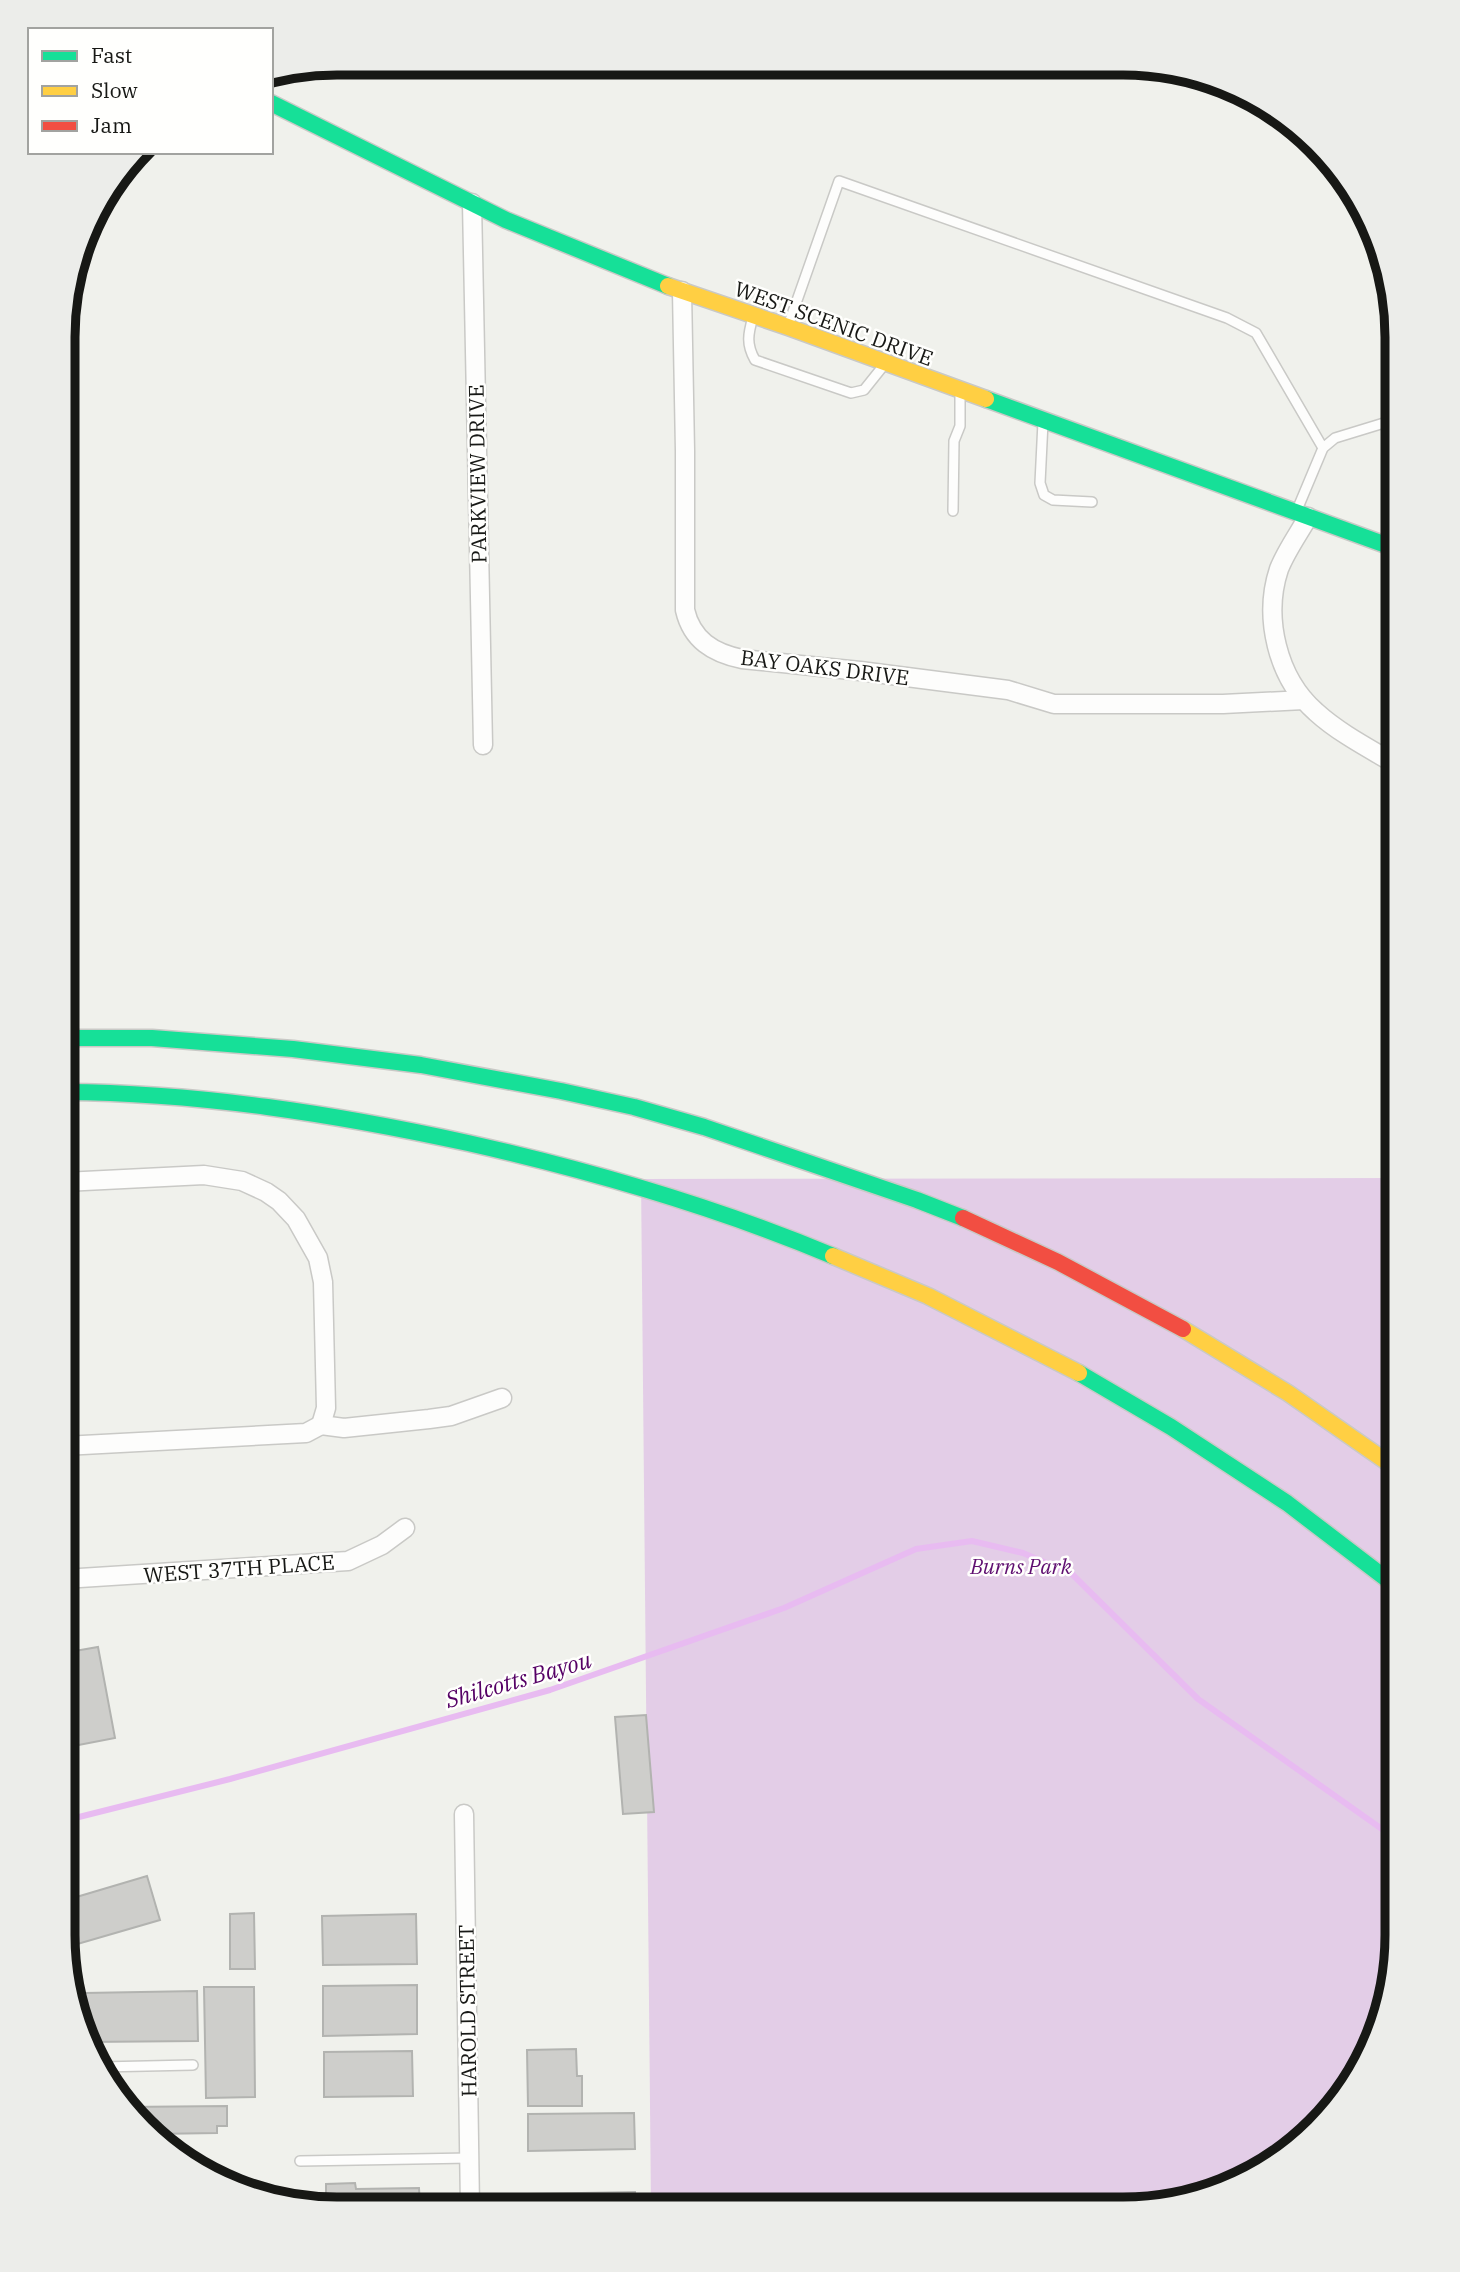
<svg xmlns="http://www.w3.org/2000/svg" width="1460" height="2272" font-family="'IBM Plex Serif',serif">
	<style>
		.green { fill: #e3cde7 }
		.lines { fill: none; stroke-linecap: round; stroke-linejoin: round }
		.stream { stroke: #e8bbf1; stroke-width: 6 }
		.building { fill: #cececb; stroke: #b2b3b0; stroke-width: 2 }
		.lane-casing { stroke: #c9c9c6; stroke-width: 12 }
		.street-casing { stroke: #c9c9c6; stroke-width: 21 }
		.fast-casing { stroke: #c9c9c6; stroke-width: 19 }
		.slow-casing { stroke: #c9c9c6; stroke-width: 19 }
		.jam-casing { stroke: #c9c9c6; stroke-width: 19 }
		.lane { stroke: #fdfdfc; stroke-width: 9 }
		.street { stroke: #fdfdfc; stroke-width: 18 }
		.fast { stroke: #16e098; stroke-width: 16 }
		.slow { stroke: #ffcf43; stroke-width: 16 }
		.jam { stroke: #f24e42; stroke-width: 16 }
		.labels { text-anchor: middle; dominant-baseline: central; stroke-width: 5; stroke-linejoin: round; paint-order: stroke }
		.street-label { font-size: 21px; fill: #171815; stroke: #fffffd }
		.park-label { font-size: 21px; font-style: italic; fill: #5f0f70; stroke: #fffffd }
		.water-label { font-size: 23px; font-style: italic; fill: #550065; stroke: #fffffd }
		.rim { fill: none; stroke: #171815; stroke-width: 9 }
	</style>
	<rect width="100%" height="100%" fill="#f0f1ec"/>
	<polygon class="green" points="1397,1178 1396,1953 1376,2039 1341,2101 1290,2152 1228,2188 1123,2209 651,2208 641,1179"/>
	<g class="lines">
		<polyline class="stream" points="63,1821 230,1779 550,1690 784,1608 916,1549 972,1541 1023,1553 1072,1574 1198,1699 1396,1839"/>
	</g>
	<g class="building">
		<polygon points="98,1647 115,1738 63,1748 63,1653"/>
		<polygon points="646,1715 654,1812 623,1814 615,1717"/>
		<polygon points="147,1876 160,1920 74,1945 63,1901"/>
		<polygon points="254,1913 255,1969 230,1969 230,1914"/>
		<polygon points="416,1914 417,1964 323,1965 322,1916"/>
		<polygon points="417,1985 417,2034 323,2036 323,1986"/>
		<polygon points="204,1987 254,1987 255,2097 206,2098"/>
		<polygon points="197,1991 198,2041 86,2042 85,1993"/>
		<polygon points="576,2049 577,2076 582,2076 582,2106 528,2106 527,2050"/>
		<polygon points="412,2051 413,2096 324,2097 324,2052"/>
		<polygon points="227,2106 227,2126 217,2126 217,2133 152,2134 125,2107"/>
		<polygon points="634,2113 635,2149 528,2151 528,2114"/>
		<polygon points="355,2183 356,2189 419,2188 420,2207 326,2207 326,2184"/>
		<polygon points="635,2192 636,2208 528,2207 528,2194"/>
	</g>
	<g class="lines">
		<defs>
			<g id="lane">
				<path d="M753,317C748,334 746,344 755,360L851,393L864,390L884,365"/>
				<polyline points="788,326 839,181 1227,318 1256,333 1323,448"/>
				<polyline points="1043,422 1040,483 1044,495 1053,500 1092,502"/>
				<polyline points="1297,510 1323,448 1335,438 1397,419"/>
				<polyline points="953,511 954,441 960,426 960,395"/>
				<polyline points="100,2067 193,2065"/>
				<polyline points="300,2161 470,2158"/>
			</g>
			<g id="street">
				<polyline points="472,203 483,745"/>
				<path d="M682,291L685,451V610C692,640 713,653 742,659L860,671L1008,690L1054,704H1223L1304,700"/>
				<path d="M1308,517C1299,533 1286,551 1279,569C1263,617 1277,678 1316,712C1339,733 1370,749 1397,765"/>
				<polyline points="64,1182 204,1175 242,1181 266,1192 279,1201 296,1219 318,1258 323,1282 326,1408 321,1425"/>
				<polyline points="321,1425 344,1428 429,1419 451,1416 502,1398"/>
				<polyline points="64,1446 306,1433 321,1425"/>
				<polyline points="64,1579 348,1561 382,1545 405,1528"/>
				<polyline points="464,1814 470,2207"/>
			</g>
			<g id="fast">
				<polyline points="271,103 506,220 668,286"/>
				<polyline points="986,399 1397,549"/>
				<polyline points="64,1038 152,1038 293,1049 421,1065 561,1091 634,1107 704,1127 917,1200 963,1218"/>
				<path d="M64,1092C201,1093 335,1114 468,1143C592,1171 716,1207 833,1256"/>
				<polyline points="1079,1373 1171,1427 1287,1503 1397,1587"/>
			</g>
			<g id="slow">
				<polyline points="668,286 788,327 986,399"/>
				<polyline points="833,1256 928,1296 1079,1373"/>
				<polyline points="1183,1329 1288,1393 1397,1469"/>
			</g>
			<polyline id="jam" points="963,1218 1058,1262 1183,1329"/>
		</defs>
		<use href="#lane" class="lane-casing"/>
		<use href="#street" class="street-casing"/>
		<use href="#fast" class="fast-casing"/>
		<use href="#slow" class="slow-casing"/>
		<use href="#jam" class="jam-casing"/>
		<use href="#lane" class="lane"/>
		<use href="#street" class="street"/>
		<use href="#fast" class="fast"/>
		<use href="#slow" class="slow"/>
		<use href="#jam" class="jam"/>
	</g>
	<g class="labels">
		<g class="street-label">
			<text transform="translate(834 323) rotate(20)">WEST SCENIC DRIVE</text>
			<text transform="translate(477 474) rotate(-91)">PARKVIEW DRIVE</text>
			<text transform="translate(825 667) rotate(7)">BAY OAKS DRIVE</text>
			<text transform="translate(239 1568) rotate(-4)">WEST 37TH PLACE</text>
			<text transform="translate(467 2011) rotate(-91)">HAROLD STREET</text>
		</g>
		<g class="park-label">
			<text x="1021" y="1566">Burns Park</text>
		</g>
		<g class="water-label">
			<text transform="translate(518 1679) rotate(-16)">Shilcotts Bayou</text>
		</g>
	</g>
	<path d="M0 0H1460V2272H0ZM337 75H1123A262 262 0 0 1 1385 337V1935A262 262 0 0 1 1123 2197H337A262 262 0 0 1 75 1935V337A262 262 0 0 1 337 75Z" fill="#ecedea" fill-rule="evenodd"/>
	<path class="rim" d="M337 75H1123A262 262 0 0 1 1385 337V1935A262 262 0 0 1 1123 2197H337A262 262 0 0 1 75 1935V337A262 262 0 0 1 337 75Z"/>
	<rect x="28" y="28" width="245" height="126" fill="#fffffd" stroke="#a2a3a0" stroke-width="2"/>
	<rect x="42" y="51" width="35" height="10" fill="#16e098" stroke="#a2a3a0" stroke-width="2"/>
	<text x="91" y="63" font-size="21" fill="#171815">Fast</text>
	<rect x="42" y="86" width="35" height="10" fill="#ffcf43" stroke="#a2a3a0" stroke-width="2"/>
	<text x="91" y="98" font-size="21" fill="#171815">Slow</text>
	<rect x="42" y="121" width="35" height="10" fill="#f24e42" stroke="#a2a3a0" stroke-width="2"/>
	<text x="91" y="133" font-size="21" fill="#171815">Jam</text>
</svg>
